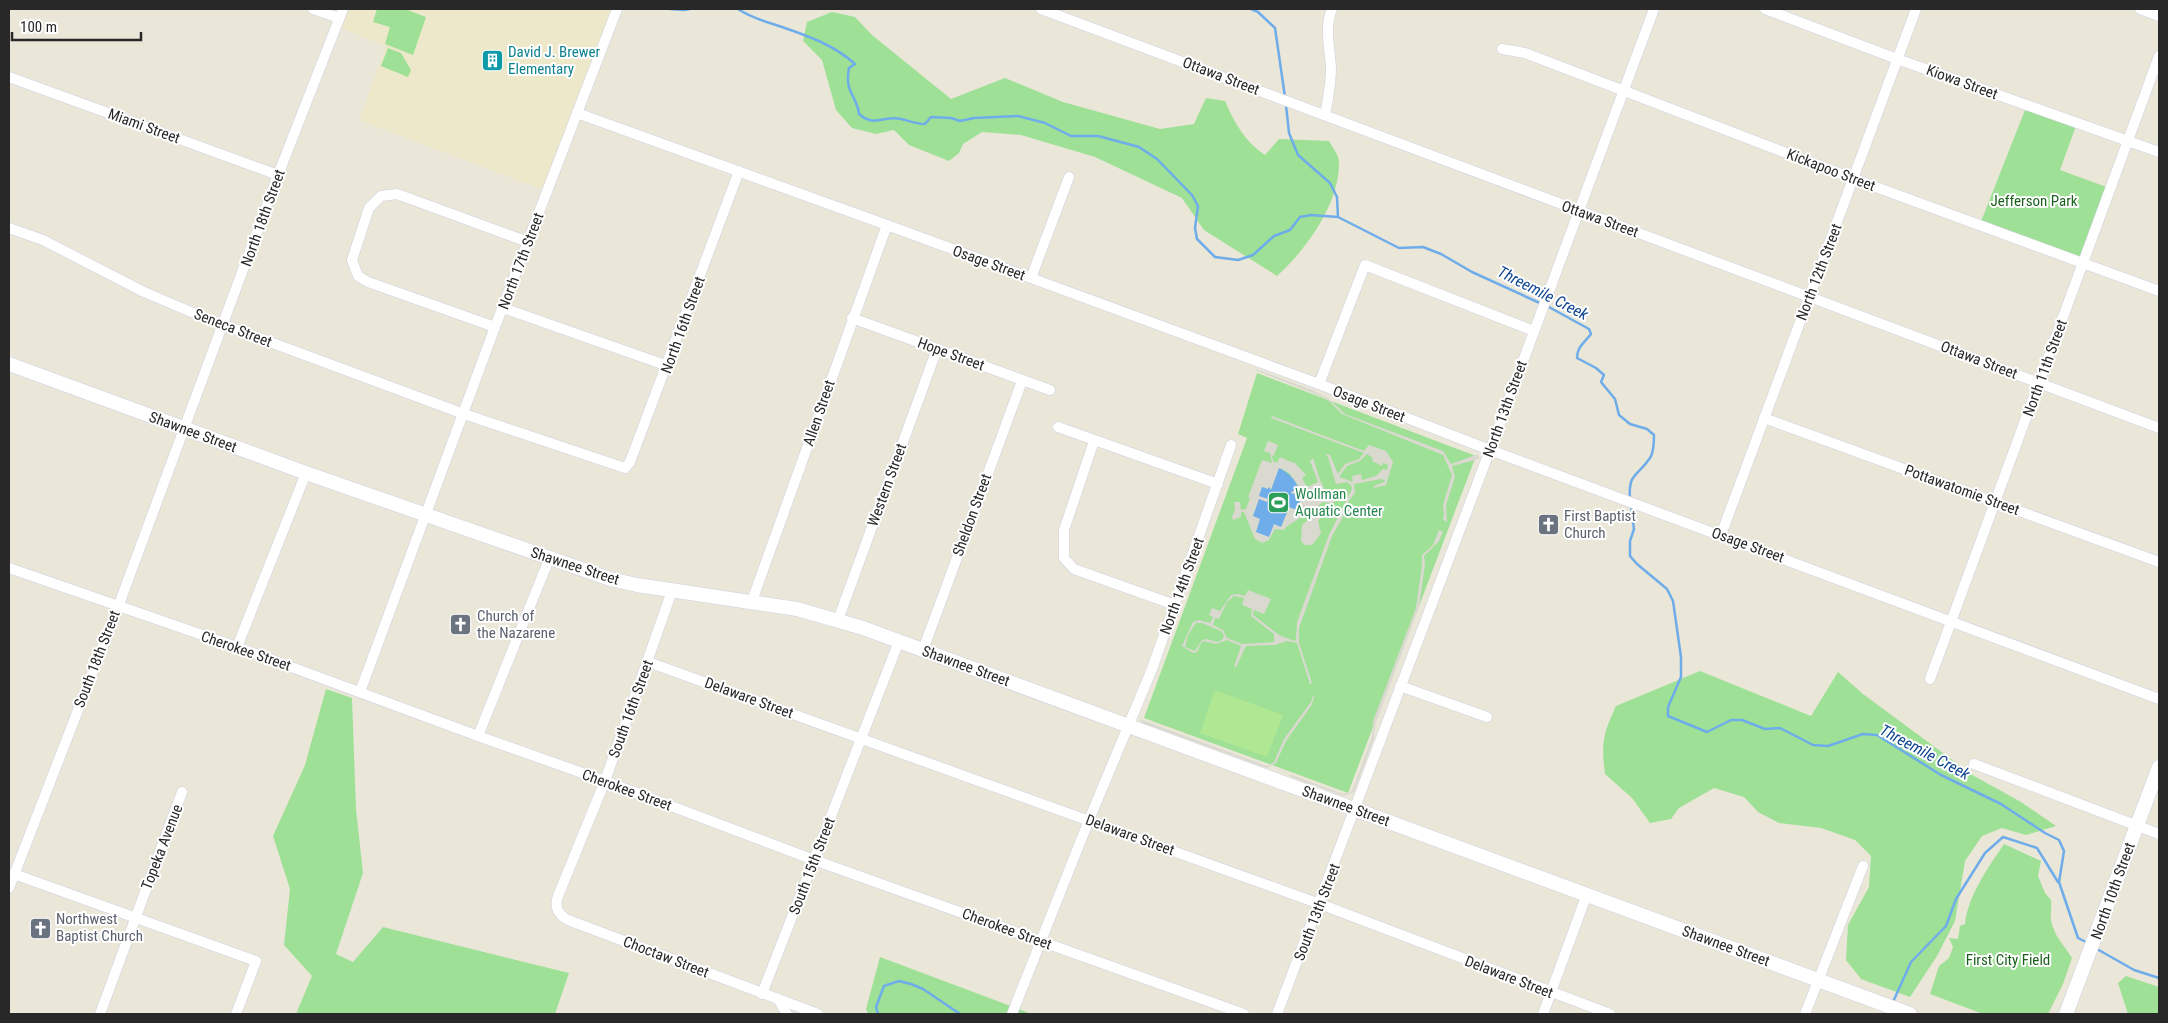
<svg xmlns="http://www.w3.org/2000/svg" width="2168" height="1023" font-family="'Roboto Condensed',sans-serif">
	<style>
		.education { fill: #ece8c9 }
		.green { fill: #9ee096 }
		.pitch { fill: #afe792 }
		.plaza { fill: #dad9d0; fill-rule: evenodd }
		.water { fill: #6eacea }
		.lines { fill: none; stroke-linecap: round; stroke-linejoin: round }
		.stream { stroke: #6eacea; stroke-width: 2.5 }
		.street-casing { stroke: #cfcfe0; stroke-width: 11 }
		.secondary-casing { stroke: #cfcfe0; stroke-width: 15 }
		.street { stroke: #fff; stroke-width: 10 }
		.secondary { stroke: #fff; stroke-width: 14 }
		.labels { text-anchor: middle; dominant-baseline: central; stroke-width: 4; stroke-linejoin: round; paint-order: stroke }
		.culture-label { font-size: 15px; fill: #0d838f; stroke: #fff; text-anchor: start }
		.street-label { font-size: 15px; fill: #282828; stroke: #fff }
		.park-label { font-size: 15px; fill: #1b611d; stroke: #fff }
		.leisure-label { font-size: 15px; fill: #27864d; stroke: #fff; text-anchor: start }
		.worship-label { font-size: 15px; fill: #5b616d; stroke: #fff; text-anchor: start }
		.water-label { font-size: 16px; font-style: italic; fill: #114792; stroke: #fff }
	</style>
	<rect width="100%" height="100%" fill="#eae7d9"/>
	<polygon class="education" points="343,9 617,9 547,191 359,120 386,46 336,26"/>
	<g class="green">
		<polygon points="377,9 405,9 426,17 413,55 385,44 390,27 373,22"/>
		<path d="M832,12L855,17L872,35L951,99L1005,78L1063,102L1160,129L1194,124L1206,98L1225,101C1234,122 1245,142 1265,155L1279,139L1329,141C1332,147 1339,155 1339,162C1340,203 1306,250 1277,276L1204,230L1182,198L1095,157L1021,135L982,132L963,144L959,153L949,161L909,145L894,130L876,134L852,128L836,110L822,60L803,41L807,22Z"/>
		<polygon points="388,48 401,53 411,70 408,77 381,66"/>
		<polygon points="2027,105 2077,123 2060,170 2112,189 2084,263 1980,224"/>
		<polygon points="1257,373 1476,456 1348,793 1144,718 1247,438 1238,434"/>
		<path d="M1700,671L1811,716L1838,672L1863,694L1974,776L2021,802L2056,826L2026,835L2002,828L1982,836L1965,861L1955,921L1937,956L1910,997L1861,979L1846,960L1848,925L1869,887L1871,856L1855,840L1821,828L1779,823L1758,812L1744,797L1714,788L1679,808L1671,819L1650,823L1632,798L1605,774C1601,743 1603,734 1616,706Z"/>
		<polygon points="326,689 352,698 356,809 363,873 336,954 353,962 383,927 569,973 555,1014 296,1014 312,976 284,945 290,889 273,836 305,765"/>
		<path d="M2004,844L2041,861L2038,876L2045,893L2051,900C2052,907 2050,914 2051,920C2054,936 2064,945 2072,958L2063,984L2048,1014H1983L1930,994L1939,966L1949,958L1953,947L1949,938L1958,939L1960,926L1965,924C1968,895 1988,868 2004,844Z"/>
		<polygon points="880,957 1032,1014 868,1014 866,1009"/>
		<polygon points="2126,976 2159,987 2159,1014 2128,1014 2118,983"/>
	</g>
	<polygon class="pitch" points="1215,690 1283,715 1267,757 1200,733"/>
	<g class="plaza">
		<polygon points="1256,369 1312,390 1328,398 1345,414 1443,451 1451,464 1478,454 1479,459 1452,466 1455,477 1446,505 1447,522 1443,520 1444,514 1443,505 1452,475 1443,455 1342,414 1327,399 1255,370"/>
		<path d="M1272,416L1364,451L1369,445L1386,451L1393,462L1386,485L1374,488V486L1384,482L1385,480L1381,479L1354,484L1355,493L1348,502L1344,515L1332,536L1299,628V643L1312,683L1310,684L1297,643L1287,641L1275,645L1246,646L1236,667H1234L1241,646L1227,640L1216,644L1204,641L1201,643L1197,652L1193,653L1182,646L1193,622L1199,620L1210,623L1213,617L1209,615L1212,608L1220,611L1231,595L1238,594L1245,596L1248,590L1271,599L1264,614L1254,610L1253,615L1279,635L1294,641L1296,640L1297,622L1329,535L1352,489L1351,485L1347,482L1336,484L1328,457L1325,454L1330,455L1338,474L1345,464L1359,459L1364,453L1271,418ZM1367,454L1373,458L1372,461L1382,466L1383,463L1388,465L1387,470L1383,469L1376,476L1362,480L1361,474L1352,476L1353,482L1339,477L1347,466L1360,461ZM1234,596L1244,598L1242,605L1252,609L1251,616L1274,634V642L1242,644L1227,638L1223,630L1213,625L1215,618L1219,619L1227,602ZM1196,623H1202L1221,631L1224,635L1222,640L1218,642L1206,639L1202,640L1195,651L1185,647L1188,635Z"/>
		<path d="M1268,441L1278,445L1274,455L1272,456L1273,461L1277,463L1280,457L1293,463L1294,462L1306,475L1302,478L1307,487L1318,482L1310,461L1313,458L1320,480L1325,490L1324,494L1335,498L1337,495L1336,500L1332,504L1323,502L1318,506L1321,517L1318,521L1321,533L1312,545H1305L1301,541L1302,525L1312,517H1318L1317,513L1313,509L1307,510L1303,516L1286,527L1284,530L1275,529L1269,540L1262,543L1255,539L1244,512H1241V517L1233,520L1232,517L1235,509L1234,502H1240L1241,510L1246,509L1250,498L1248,497L1262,460L1272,463L1270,453L1264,451ZM1280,468L1289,473L1297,484L1299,489L1291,491L1292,494L1300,492L1299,510L1281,504L1280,507L1288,510L1281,526L1274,524L1256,532L1268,499L1262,487L1268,489L1269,487L1271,490Z"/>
		<polygon points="1439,530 1443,532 1439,541 1424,556 1425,564 1419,607 1375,725 1374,738 1354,792 1344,796 1291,777 1289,774 1343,794 1349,793 1352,791 1372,737 1373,721 1416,608 1422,565 1422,555 1433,545"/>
		<polygon points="1315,695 1311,706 1286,741 1276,763 1267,768 1142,723 1139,719 1267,766 1274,762 1284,739 1311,702 1313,696"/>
	</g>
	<path class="water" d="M1279,468C1289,473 1295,479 1299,489L1291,492L1292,494L1300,492L1299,511L1281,504V507L1288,510L1281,527L1274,524L1269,537L1256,532L1260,519L1253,516L1259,499L1267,502L1268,499L1259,496L1262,487L1268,489L1269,487L1271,490Z"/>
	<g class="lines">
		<g class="stream">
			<polyline points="670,9 684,10 690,9"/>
			<path d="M738,9C753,19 765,21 782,27C808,36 834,45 855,64L849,68C844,93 857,95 859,114C875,128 883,115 901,119C910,121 916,124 925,124L931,117L951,118L960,121L974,118L1018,116L1045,123L1071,136H1098L1139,147L1157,159L1192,195L1198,206L1195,228L1197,239L1215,257L1238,260L1253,255L1274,236L1290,230L1300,217L1311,215L1338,217"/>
			<polyline points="1251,9 1258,12 1275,28 1285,97"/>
			<polyline points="1286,105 1289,133 1298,155 1330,183 1337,197 1338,217 1399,248 1423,247 1441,254 1472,272 1542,304"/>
			<path d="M1547,306L1589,329L1591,334C1584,343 1577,347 1577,358L1596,368L1604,375L1601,382L1615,399L1619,415L1630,424L1647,429L1654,435C1654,442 1654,452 1650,458C1638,476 1628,473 1630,498"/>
			<polyline points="1631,506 1634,529 1630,541 1630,556 1637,564 1667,589 1673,601 1681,657 1681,677 1668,707 1668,716 1707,732 1731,720 1742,720 1765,729 1780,728 1813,745 1828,746 1863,734 1877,735 1941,775 2001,804 2045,833 2059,840 2064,851 2059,882 2078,938 2088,943"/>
			<polyline points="2097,949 2134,970 2159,978"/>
			<polyline points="1893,1002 1911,962 1946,926 1956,899 1985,853 2003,837 2037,848 2058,882"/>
			<polyline points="878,1014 876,1007 884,986 899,981 911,984 923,989 960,1014"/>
		</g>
		<defs>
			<g id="street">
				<polyline points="313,9 339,18"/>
				<polyline points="1041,9 2159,428"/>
				<polyline points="1765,9 1897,59 2159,152"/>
				<polyline points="2140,9 2159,16"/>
				<polyline points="1502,49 1525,53 1854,179 2159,291"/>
				<polyline points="9,77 278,175"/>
				<polyline points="577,113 887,225 1319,384 1490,450 2159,699"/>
				<path d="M1325,115C1328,99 1331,84 1331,68C1330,48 1324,28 1332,9"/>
				<polyline points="9,228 43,240 144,292 205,318 464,414 625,468 630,462 739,171"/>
				<polyline points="1031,278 1069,177"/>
				<polyline points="503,308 668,366"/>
				<polyline points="852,318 1050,390"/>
				<polyline points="495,327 368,282 358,276 352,260 369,208 381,196 397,194 528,242"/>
				<polyline points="1319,384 1365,265 1534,331"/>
				<polyline points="1764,418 2159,562"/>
				<polyline points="1058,427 1218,484"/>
				<polyline points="1094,441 1064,530 1064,558 1074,569 1175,605"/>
				<polyline points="1721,535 1916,9"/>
				<polyline points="9,568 237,647 478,736 605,781 814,860 1244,1014"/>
				<path d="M672,591L605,781L558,896C554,907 558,914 568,920L818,1014"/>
				<polyline points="752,601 887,225"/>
				<polyline points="838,620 937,349"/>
				<polyline points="237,647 306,473"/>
				<polyline points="923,650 1022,381"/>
				<polyline points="648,662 1320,904 1610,1014"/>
				<polyline points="1930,679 2159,56"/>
				<polyline points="1400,686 1487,717"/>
				<polyline points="360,692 495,327 617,9"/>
				<polyline points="478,736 549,559"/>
				<polyline points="1974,764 2159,834"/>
				<polyline points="14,874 256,961 236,1014"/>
				<polyline points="9,888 118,607 278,175 343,9"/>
				<polyline points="762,994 899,641"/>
				<polyline points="778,999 787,1014"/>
				<polyline points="100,1014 182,792"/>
				<polyline points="1012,1014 1089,820 1152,669 1231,445"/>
				<polyline points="1277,1014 1490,450 1654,9"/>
				<polyline points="1543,1014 1587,894"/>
				<polyline points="1805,1014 1863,866"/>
			</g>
			<g id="secondary">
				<polyline points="9,364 306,473 610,579 637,585 797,609 863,628 1910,1014"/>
				<polyline points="2066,1014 2159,767"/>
			</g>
		</defs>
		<use href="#street" class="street-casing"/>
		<use href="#secondary" class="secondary-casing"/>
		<use href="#street" class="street"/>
		<use href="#secondary" class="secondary"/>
	</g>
	<defs>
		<symbol id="building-square" viewBox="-11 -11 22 22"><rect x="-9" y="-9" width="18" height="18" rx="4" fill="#0f9aa8" stroke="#fff"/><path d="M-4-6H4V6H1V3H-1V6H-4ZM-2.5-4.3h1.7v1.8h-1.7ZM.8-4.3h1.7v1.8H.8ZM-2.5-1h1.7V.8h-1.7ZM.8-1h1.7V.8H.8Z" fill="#fff"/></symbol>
		<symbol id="stadium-square" viewBox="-11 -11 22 22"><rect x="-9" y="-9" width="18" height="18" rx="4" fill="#2e9e5b" stroke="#fff"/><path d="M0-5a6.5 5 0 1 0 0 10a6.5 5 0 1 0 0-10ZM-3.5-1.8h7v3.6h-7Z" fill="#fff"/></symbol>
		<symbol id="church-square" viewBox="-11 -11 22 22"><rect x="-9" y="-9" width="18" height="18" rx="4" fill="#6b7280" stroke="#fff"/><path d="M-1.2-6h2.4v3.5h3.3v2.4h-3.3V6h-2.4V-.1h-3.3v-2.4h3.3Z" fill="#fff"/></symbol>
	</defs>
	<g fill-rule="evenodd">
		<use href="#building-square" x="480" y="48" width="25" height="25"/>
		<use href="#stadium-square" x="1266" y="490" width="25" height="25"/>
		<use href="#church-square" x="1536" y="512" width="25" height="25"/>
		<use href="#church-square" x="448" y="612" width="25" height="25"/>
		<use href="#church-square" x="28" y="916" width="25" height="25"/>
	</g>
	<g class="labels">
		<g class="culture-label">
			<text x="508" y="52">David J. Brewer<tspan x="508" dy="17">Elementary</tspan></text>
		</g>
		<g class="street-label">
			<text transform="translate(1221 76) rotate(21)">Ottawa Street</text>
			<text transform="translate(1962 82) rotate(20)">Kiowa Street</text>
			<text transform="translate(144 126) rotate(20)">Miami Street</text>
			<text transform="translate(1831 170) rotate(21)">Kickapoo Street</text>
			<text transform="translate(263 218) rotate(-70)">North 18th Street</text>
			<text transform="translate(1600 219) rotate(20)">Ottawa Street</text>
			<text transform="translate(521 261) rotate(-69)">North 17th Street</text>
			<text transform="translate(989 263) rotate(20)">Osage Street</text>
			<text transform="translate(1819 272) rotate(-69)">North 12th Street</text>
			<text transform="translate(683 325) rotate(-70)">North 16th Street</text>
			<text transform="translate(233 328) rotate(21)">Seneca Street</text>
			<text transform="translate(951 354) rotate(20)">Hope Street</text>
			<text transform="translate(1979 360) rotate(21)">Ottawa Street</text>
			<text transform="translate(2045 368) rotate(-70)">North 11th Street</text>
			<text transform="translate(1369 404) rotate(21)">Osage Street</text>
			<text transform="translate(1505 409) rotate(-70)">North 13th Street</text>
			<text transform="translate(819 413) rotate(-71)">Allen Street</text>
			<text transform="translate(193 432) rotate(20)">Shawnee Street</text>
			<text transform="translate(887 485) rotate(-70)">Western Street</text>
			<text transform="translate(1962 490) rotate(20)">Pottawatomie Street</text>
			<text transform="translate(972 515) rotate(-70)">Sheldon Street</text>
			<text transform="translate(1748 545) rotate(20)">Osage Street</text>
			<text transform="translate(575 566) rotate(18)">Shawnee Street</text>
			<text transform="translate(1182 586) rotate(-70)">North 14th Street</text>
			<text transform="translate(246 651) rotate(19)">Cherokee Street</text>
			<text transform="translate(97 659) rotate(-69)">South 18th Street</text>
			<text transform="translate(966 666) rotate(20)">Shawnee Street</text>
			<text transform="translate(749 698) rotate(20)">Delaware Street</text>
			<text transform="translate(631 709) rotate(-70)">South 16th Street</text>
			<text transform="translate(627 790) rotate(20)">Cherokee Street</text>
			<text transform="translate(1346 806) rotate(20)">Shawnee Street</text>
			<text transform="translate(1130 835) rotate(20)">Delaware Street</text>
			<text transform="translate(162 847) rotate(-69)">Topeka Avenue</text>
			<text transform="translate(812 866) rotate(-69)">South 15th Street</text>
			<text transform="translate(2113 891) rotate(-70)">North 10th Street</text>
			<text transform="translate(1317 912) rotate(-69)">South 13th Street</text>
			<text transform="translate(1007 929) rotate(20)">Cherokee Street</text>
			<text transform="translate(1726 946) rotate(20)">Shawnee Street</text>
			<text transform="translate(666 957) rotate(21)">Choctaw Street</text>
			<text transform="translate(1509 977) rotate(21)">Delaware Street</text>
		</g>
		<g class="park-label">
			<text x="2034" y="201">Jefferson Park</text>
			<text x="2008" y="960">First City Field</text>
		</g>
		<g class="leisure-label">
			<text x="1295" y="494">Wollman<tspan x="1295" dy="17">Aquatic Center</tspan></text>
		</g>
		<g class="worship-label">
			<text x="1564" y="516">First Baptist<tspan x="1564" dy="17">Church</tspan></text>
			<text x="477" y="616">Church of<tspan x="477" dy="17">the Nazarene</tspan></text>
			<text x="56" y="919">Northwest<tspan x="56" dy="17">Baptist Church</tspan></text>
		</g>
		<g class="water-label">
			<text transform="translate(1543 293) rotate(27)">Threemile Creek</text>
			<text transform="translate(1925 752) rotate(28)">Threemile Creek</text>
		</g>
	</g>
	<rect width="2168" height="1023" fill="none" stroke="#282828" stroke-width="20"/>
	<path d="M12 32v8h129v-8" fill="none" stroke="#282828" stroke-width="2.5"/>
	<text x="20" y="32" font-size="15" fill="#282828" stroke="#ffffff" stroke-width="4" paint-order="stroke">100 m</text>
</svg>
